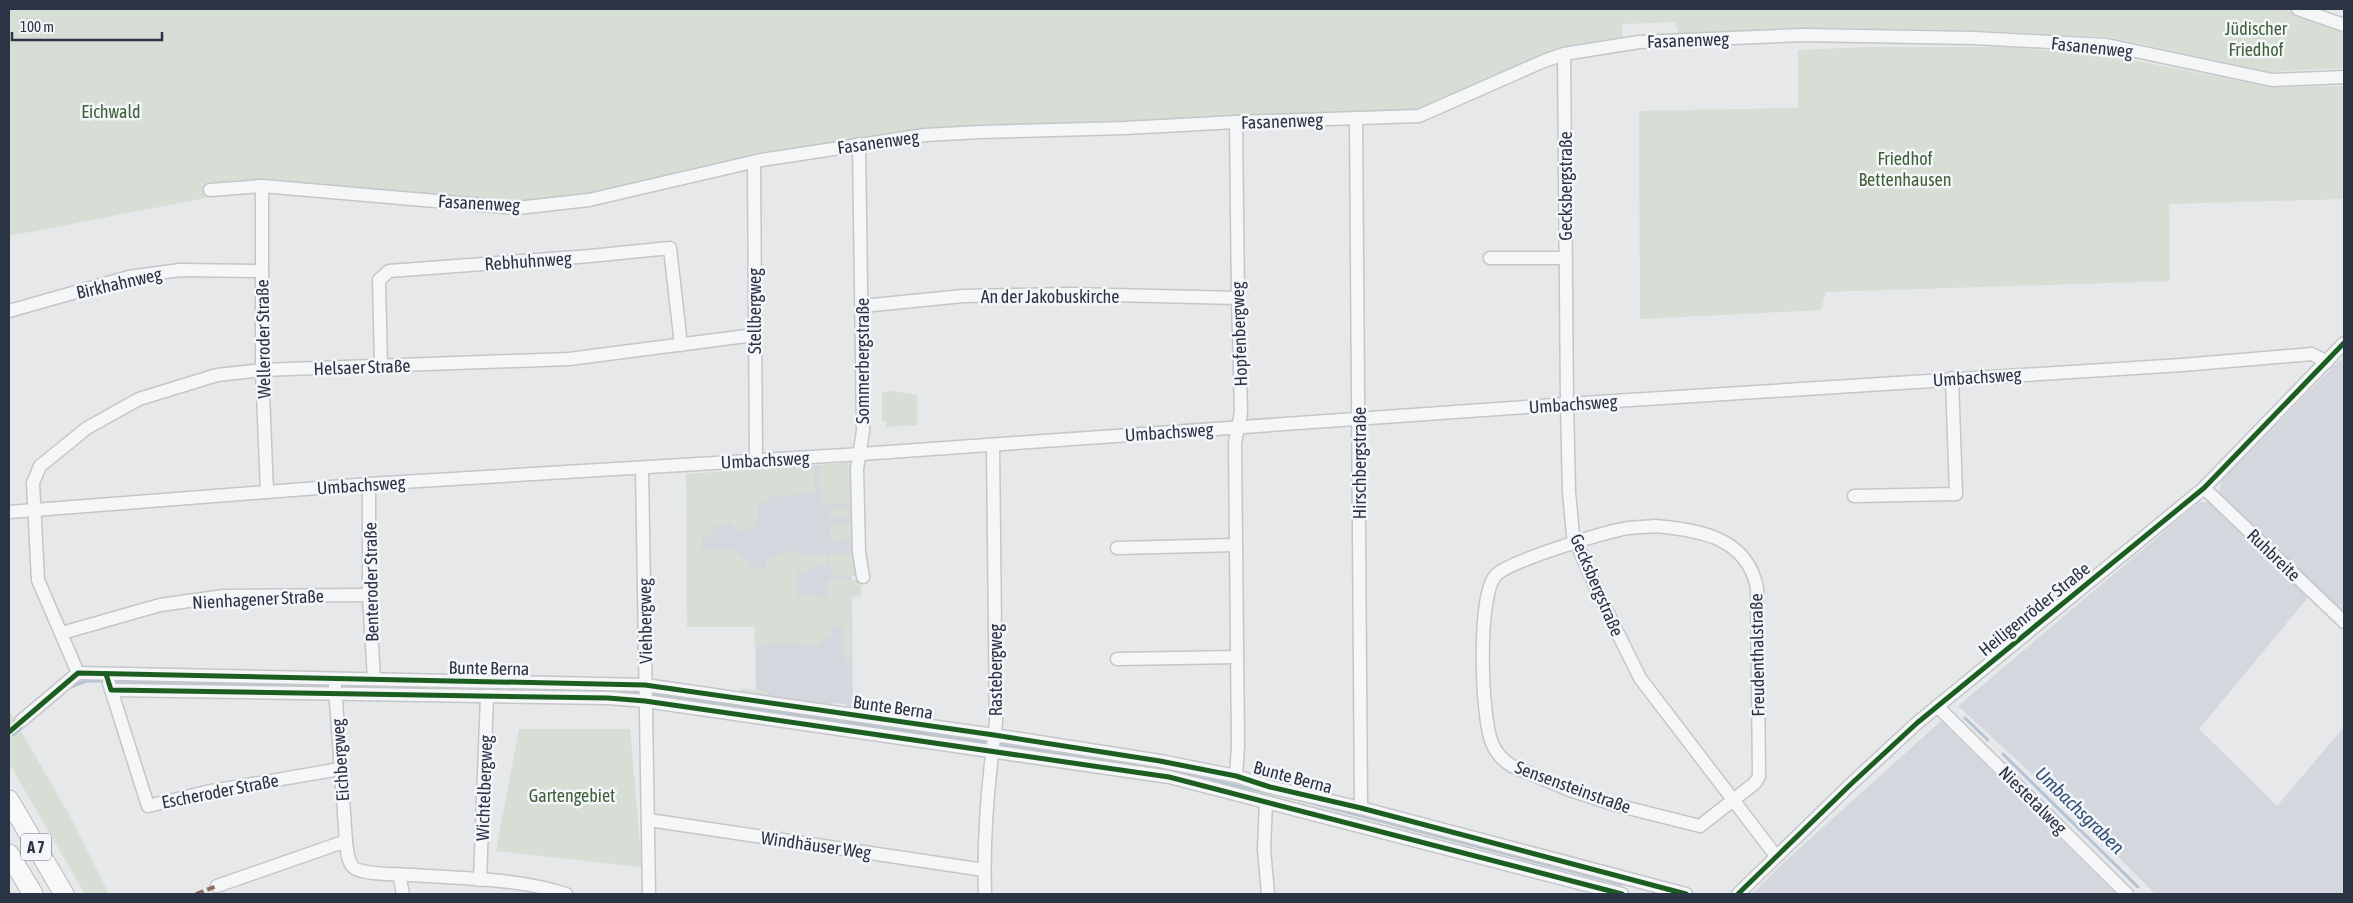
<svg xmlns="http://www.w3.org/2000/svg" width="2353" height="903" font-family="'Asap Condensed',sans-serif">
	<style>
		.built { fill: #d4d7dd }
		.green { fill: #d6ded6 }
		.lines { fill: none; stroke-linecap: round; stroke-linejoin: round }
		.stream { stroke: #b4c4d5; stroke-width: 3 }
		.minor-casing { stroke: #c4c6c8; stroke-width: 15 }
		.highway-casing { stroke: #b8bbbf; stroke-width: 21 }
		.minor { stroke: #f5f6f7; stroke-width: 12 }
		.highway { stroke: #f8f8f8; stroke-width: 19 }
		.quiet { stroke: #8d6e63; stroke-width: 4; stroke-dasharray: 8 4; stroke-linecap: butt }
		.cycleway-casing { stroke: #f4f6f9; stroke-width: 8 }
		.cycleway { stroke: #1b5e20; stroke-width: 5 }
		.labels { text-anchor: middle; dominant-baseline: central; stroke-width: 5; stroke-linejoin: round; paint-order: stroke }
		.shield { fill: #f4f6f9; stroke: #676e7b; stroke-width: 1 }
		.shield-label { font-size: 16px; font-weight: bold; fill: #2b3445 }
		.park-label { font-size: 18px; fill: #3f6138; stroke: #f4f6f9 }
		.street-label { font-size: 18px; fill: #2b3445; stroke: #f4f6f9 }
		.water-label { font-size: 19px; font-style: italic; fill: #34527a; stroke: #f4f6f9 }
	</style>
	<rect width="100%" height="100%" fill="#e6e8ea"/>
	<g class="built">
		<polygon points="2344,356 2344,612 2219,493 2222,479"/>
		<polygon points="849,463 851,466 853,710 845,704 835,703 827,706 756,695 755,627 687,627 687,529 751,470"/>
		<polygon points="2199,502 2209,502 2218,508 2309,596 2199,729 2277,806 2344,727 2344,894 2155,894 2080,818 1958,706"/>
		<polygon points="1941,721 2116,894 1752,894 1780,866"/>
	</g>
	<g class="green">
		<polygon points="9,9 2283,9 2344,29 2344,68 2269,72 2109,37 1960,30 1804,28 1679,36 1675,22 1622,24 1623,39 1554,61 1420,119 983,135 869,145 517,210 257,188 9,236"/>
		<polygon points="1870,47 2006,47 2107,55 2270,87 2344,86 2344,199 2169,204 2170,281 1826,292 1821,310 1640,319 1639,111 1798,108 1798,50"/>
		<polygon points="893,391 917,395 917,425 886,427 886,421 882,421 882,392"/>
		<polygon points="849,463 851,466 851,502 821,506 819,465"/>
		<path d="M814,465L815,493L769,497V502L757,503C759,520 758,532 737,530L731,523L715,525L712,528L713,537H702V549C726,551 738,543 751,568H765L767,558L781,554V552L796,551L798,555L827,554L828,566H811L810,572H797V596H819V598H828V580H861V596L852,597V662L846,661C843,652 842,642 844,630L841,626L835,625L831,631V637L825,638L817,646H802L801,643L763,644V647H756L755,627H687L686,474Z"/>
		<polygon points="850,508 852,515 830,518 829,510"/>
		<polygon points="852,524 852,539 831,541 830,525"/>
		<polygon points="848,553 856,561 861,576 832,576 829,554"/>
		<polygon points="741,688 767,691 767,697 739,693"/>
		<polygon points="650,689 985,738 983,746 652,698"/>
		<polygon points="9,710 72,820 109,894 85,894 9,763"/>
		<polygon points="519,729 630,729 642,867 496,851"/>
	</g>
	<g class="lines">
		<g class="stream">
			<polyline points="112,681 453,687"/>
			<polyline points="71,687 86,681 106,681"/>
			<polyline points="625,690 643,693"/>
			<polyline points="649,694 990,743"/>
			<polyline points="1965,718 1988,740"/>
			<polyline points="13,735 26,724"/>
			<polyline points="996,744 1148,766 1265,792"/>
			<polyline points="2003,754 2138,887"/>
			<polyline points="1300,800 1621,884"/>
		</g>
		<defs>
			<g id="minor">
				<polyline points="2298,9 2344,25"/>
				<polyline points="1564,54 1567,404 1569,492 1573,535 1600,597 1640,678 1776,856"/>
				<polyline points="1356,118 1361,808"/>
				<polyline points="859,144 863,431 857,469 859,552 863,577"/>
				<polyline points="754,162 756,460"/>
				<polyline points="262,186 262,370 267,492"/>
				<polyline points="210,190 262,186 517,208 589,200 761,160 925,135 980,132 1125,128 1236,122 1419,116 1544,61 1564,54 1639,42 1803,35 1974,38 2107,45 2272,80 2344,77"/>
				<polyline points="1490,258 1565,258"/>
				<polyline points="862,306 963,296 1071,294 1238,298"/>
				<polyline points="9,311 129,277 180,270 262,271"/>
				<polyline points="381,367 379,280 389,271 590,256 670,248 681,345"/>
				<polyline points="642,468 649,894"/>
				<polyline points="369,484 369,595 374,679"/>
				<polyline points="2204,488 2344,622"/>
				<polyline points="1854,496 1956,494 1952,378"/>
				<polyline points="9,512 369,484 861,454 1567,404 2182,365 2312,354 2327,362"/>
				<path d="M1655,526C1699,530 1747,537 1757,588L1759,776L1755,783L1700,826L1616,805L1570,790L1512,766C1502,760 1496,753 1492,743C1481,717 1477,595 1496,575C1510,561 1607,531 1629,528C1637,527 1646,527 1655,526Z"/>
				<polyline points="1117,548 1236,545"/>
				<polyline points="62,633 160,605 224,596 369,595"/>
				<polyline points="1117,659 1237,657"/>
				<polyline points="78,673 645,685 994,735 1160,761 1236,776 1270,787 1361,808 1686,894"/>
				<polyline points="78,673 38,580 33,483 40,466 87,428 139,399 217,375 262,370 569,359 754,335"/>
				<polyline points="109,683 148,806 206,792 340,769"/>
				<path d="M335,687L346,841C347,850 347,864 356,869C369,875 398,874 413,875C463,879 518,878 566,894"/>
				<polyline points="111,690 608,698 645,701 1169,777 1622,894"/>
				<polyline points="1937,706 2127,894"/>
				<polyline points="21,721 78,673"/>
				<polyline points="1236,776 1238,745 1235,443 1241,412 1238,298 1236,122"/>
				<polyline points="1266,802 1264,849 1268,894"/>
				<polyline points="649,820 984,870"/>
				<polyline points="399,874 403,894"/>
				<polyline points="480,880 487,696"/>
				<polyline points="217,886 346,841"/>
				<path d="M985,894C983,836 988,780 996,723L993,445"/>
				<polyline points="1738,894 1850,785 1917,723 2204,488 2344,343"/>
			</g>
			<g id="highway">
				<polyline points="9,800 64,894"/>
				<polyline points="9,854 33,894"/>
			</g>
		</defs>
		<use href="#minor" class="minor-casing"/>
		<use href="#highway" class="highway-casing"/>
		<use href="#minor" class="minor"/>
		<use href="#highway" class="highway"/>
		<polyline class="quiet" points="196,894 217,886"/>
		<defs>
			<g id="cycleway">
				<polyline points="106,674 111,690 608,698 645,701 1169,777 1622,894"/>
				<polyline points="9,732 78,673 645,685 994,735 1160,761 1236,776 1270,787 1361,808 1686,894"/>
				<polyline points="1738,894 1850,785 1917,723 2204,488 2344,343"/>
			</g>
		</defs>
		<use href="#cycleway" class="cycleway-casing"/>
		<use href="#cycleway" class="cycleway"/>
	</g>
	<g class="labels">
		<rect class="shield" x="21" y="833.5" width="30" height="27" rx="4"/>
		<g class="shield-label">
			<text x="36" y="847">A 7</text>
		</g>
		<g class="park-label">
			<text x="2256" y="28">Jüdischer<tspan x="2256" dy="21">Friedhof</tspan></text>
			<text x="111" y="111">Eichwald</text>
			<text x="1905" y="158">Friedhof<tspan x="1905" dy="21">Bettenhausen</tspan></text>
			<text x="572" y="795">Gartengebiet</text>
		</g>
		<g class="street-label">
			<text transform="translate(1688 40) rotate(-2)">Fasanenweg</text>
			<text transform="translate(2092 47) rotate(6)">Fasanenweg</text>
			<text transform="translate(1282 121) rotate(-2)">Fasanenweg</text>
			<text transform="translate(878 142) rotate(-8)">Fasanenweg</text>
			<text transform="translate(1565 186) rotate(-90)">Gecksbergstraße</text>
			<text transform="translate(479 203) rotate(3)">Fasanenweg</text>
			<text transform="translate(528 261) rotate(-4)">Rebhuhnweg</text>
			<text transform="translate(119 283) rotate(-13)">Birkhahnweg</text>
			<text x="1050" y="296">An der Jakobuskirche</text>
			<text transform="translate(754 311) rotate(-90)">Stellbergweg</text>
			<text transform="translate(1239 334) rotate(-92)">Hopfenbergweg</text>
			<text transform="translate(263 339) rotate(-91)">Welleroder Straße</text>
			<text transform="translate(862 361) rotate(-90)">Sommerbergstraße</text>
			<text transform="translate(362 367) rotate(-2)">Helsaer Straße</text>
			<text transform="translate(1977 377) rotate(-4)">Umbachsweg</text>
			<text transform="translate(1573 404) rotate(-4)">Umbachsweg</text>
			<text transform="translate(1169 432) rotate(-4)">Umbachsweg</text>
			<text transform="translate(765 460) rotate(-3)">Umbachsweg</text>
			<text transform="translate(1359 463) rotate(-90)">Hirschbergstraße</text>
			<text transform="translate(361 485) rotate(-4)">Umbachsweg</text>
			<text transform="translate(2274 555) rotate(44)">Ruhbreite</text>
			<text transform="translate(371 582) rotate(-91)">Benteroder Straße</text>
			<text transform="translate(1597 585) rotate(67)">Gecksbergstraße</text>
			<text transform="translate(258 599) rotate(-3)">Nienhagener Straße</text>
			<text transform="translate(2034 609) rotate(-39)">Heiligenröder Straße</text>
			<text transform="translate(645 621) rotate(-91)">Viehbergweg</text>
			<text transform="translate(1757 655) rotate(-91)">Freudenthalstraße</text>
			<text transform="translate(489 668) rotate(1)">Bunte Berna</text>
			<text transform="translate(995 670) rotate(-90)">Rastebergweg</text>
			<text transform="translate(893 707) rotate(8)">Bunte Berna</text>
			<text transform="translate(340 760) rotate(-94)">Eichbergweg</text>
			<text transform="translate(1293 777) rotate(15)">Bunte Berna</text>
			<text transform="translate(1573 787) rotate(20)">Sensensteinstraße</text>
			<text transform="translate(484 788) rotate(-88)">Wichtelbergweg</text>
			<text transform="translate(220 791) rotate(-11)">Escheroder Straße</text>
			<text transform="translate(2033 800) rotate(45)">Niestetalweg</text>
			<text transform="translate(816 845) rotate(8)">Windhäuser Weg</text>
		</g>
		<g class="water-label">
			<text transform="translate(2080 810) rotate(44)">Umbachsgraben</text>
		</g>
	</g>
	<rect width="2353" height="903" fill="none" stroke="#2b3445" stroke-width="20"/>
	<path d="M12 32v8h150v-8" fill="none" stroke="#2b3445" stroke-width="2.5"/>
	<text x="20" y="32" font-size="15" fill="#2b3445" stroke="#f4f6f9" stroke-width="4" paint-order="stroke">100 m</text>
</svg>
